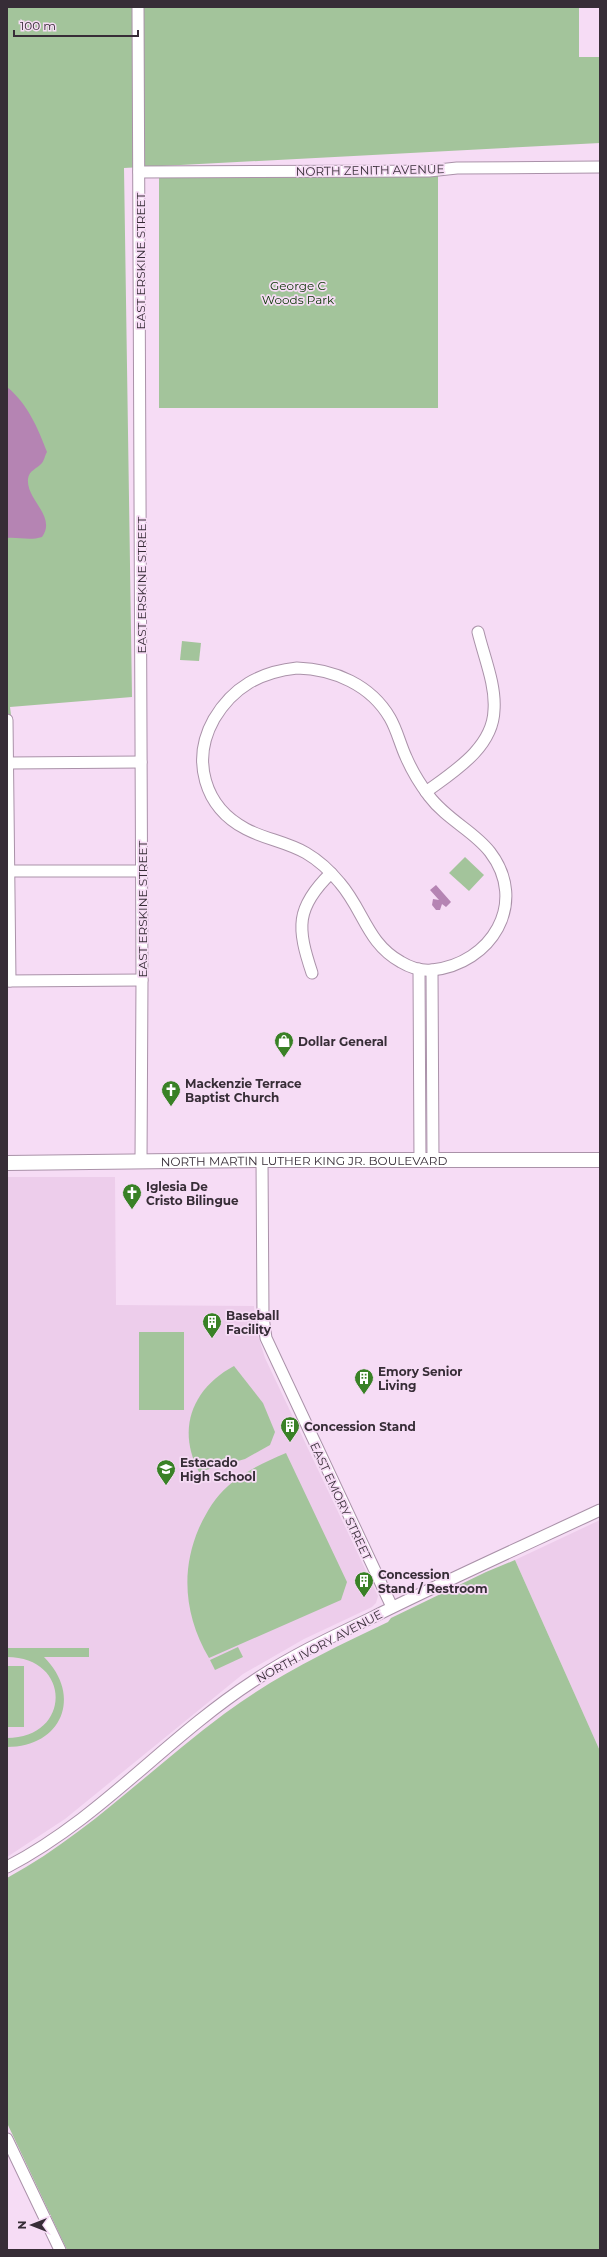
<svg xmlns="http://www.w3.org/2000/svg" width="607" height="2257" font-family="Montserrat,sans-serif">
	<style>
		.built { fill: #edcdeb }
		.green { fill: #a3c49b }
		.water { fill: #b584b3 }
		.lines { fill: none; stroke-linecap: round; stroke-linejoin: round }
		.minor-casing { stroke: #aa92a9; stroke-width: 13 }
		.major-casing { stroke: #aa92a9; stroke-width: 16 }
		.minor { stroke: #fff; stroke-width: 11 }
		.major { stroke: #fff; stroke-width: 14 }
		.labels { text-anchor: middle; dominant-baseline: central; stroke-width: 3.5; stroke-linejoin: round; paint-order: stroke }
		.street-label { font-size: 12px; fill: #372d37; stroke: #f6dcf5 }
		.park-label { font-size: 12px; fill: #073300; stroke: #f6dcf5 }
		.poi-label { font-size: 12px; font-weight: bold; fill: #372d37; stroke: #f6dcf5; text-anchor: start }
	</style>
	<rect width="100%" height="100%" fill="#f6dcf5"/>
	<g class="built">
		<polygon points="7,1177 115,1177 116,1305 254,1306 256,1329 265,1358 378,1596 376,1603 372,1607 304,1639 243,1674 65,1819 7,1857"/>
		<polygon points="600,1520 600,1751 515,1560"/>
	</g>
	<g class="green">
		<polygon points="7,7 579,7 579,57 600,57 600,143 124,168 132,697 10,707 11,715 7,715"/>
		<polygon points="438,174 438,408 159,408 159,175"/>
		<polygon points="182,641 201,643 199,661 180,660"/>
		<polygon points="465,857 484,875 469,891 449,873"/>
		<rect x="139" y="1332" width="45" height="78"/>
		<path d="M234,1366L263,1403L275,1432L270,1445L245,1459L199,1472C176,1428 193,1388 234,1366Z"/>
		<path d="M286,1453L347,1582L341,1600L209,1658C185,1617 180,1572 199,1528C206,1513 215,1497 228,1486C245,1471 265,1462 286,1453Z"/>
		<path d="M515,1560L600,1751V2250H67L7,2123V1878C88,1834 151,1768 224,1714C275,1676 331,1649 388,1622L391,1618L486,1572Z"/>
		<polygon points="238,1647 243,1657 215,1670 210,1660"/>
		<path d="M7,1648H89V1657H44C83,1696 62,1747 7,1747V1738C72,1738 72,1657 7,1657Z"/>
		<rect x="7" y="1666" width="17" height="61"/>
	</g>
	<g class="water">
		<path d="M7,387C27,403 38,428 47,452C45,455 44,461 42,463C37,469 29,470 28,479C26,500 57,516 42,537C30,541 19,537 7,538Z"/>
		<polygon points="436,885 451,902 446,907 442,904 440,910 436,910 432,905 433,899 439,900 430,890"/>
	</g>
	<g class="lines">
		<defs>
			<g id="minor">
				<polyline points="138,7 142,980 141,1162"/>
				<polyline points="139,172 429,171 457,168 600,167"/>
				<path d="M297,668C334,669 371,685 390,718C397,730 400,744 406,757C412,771 420,784 429,796C447,820 474,831 490,852C529,903 491,964 432,970C421,971 411,968 401,962C367,943 364,911 340,883C331,872 318,860 306,853C287,842 265,839 246,829C204,807 191,760 214,719C233,687 260,672 297,668Z"/>
				<polyline points="7,720 10,981"/>
				<polyline points="9,763 141,762"/>
				<path d="M426,792C453,772 493,748 494,710C496,685 484,657 478,632"/>
				<polyline points="9,871 141,871"/>
				<polyline points="419,969 420,1161"/>
				<polyline points="432,970 433,1161"/>
				<path d="M312,973C297,928 295,908 331,873"/>
				<polyline points="7,981 142,980"/>
				<polyline points="262,1160 263,1317 266,1338 392,1607"/>
				<path d="M7,1867C101,1818 165,1739 252,1682C289,1657 329,1638 369,1619C445,1581 523,1546 600,1510"/>
				<polyline points="7,2139 60,2250"/>
			</g>
			<g id="major">
				<path id="s1" d="M7,1163L262,1160H600"/>
			</g>
		</defs>
		<use href="#minor" class="minor-casing"/>
		<use href="#major" class="major-casing"/>
		<use href="#minor" class="minor"/>
		<use href="#major" class="major"/>
	</g>
	<defs>
		<symbol id="shop-pin" viewBox="-11 -11 22 30"><path d="M0 17L-7.5 6A9.5 9.5 0 1 1 7.5 6Z" fill="#398126" stroke="#f6dcf5"/><path d="M-5-2.5h2.3a2.7 3.5 0 0 1 5.4 0H5L5.5 6h-11ZM-1.5-2.5h3a1.5 2.3 0 0 0-3 0Z" fill="#fff"/></symbol>
		<symbol id="church-pin" viewBox="-11 -11 22 30"><path d="M0 17L-7.5 6A9.5 9.5 0 1 1 7.5 6Z" fill="#398126" stroke="#f6dcf5"/><path d="M-1.2-6h2.4v3.5h3.3v2.4h-3.3V6h-2.4V-.1h-3.3v-2.4h3.3Z" fill="#fff"/></symbol>
		<symbol id="building-pin" viewBox="-11 -11 22 30"><path d="M0 17L-7.5 6A9.5 9.5 0 1 1 7.5 6Z" fill="#398126" stroke="#f6dcf5"/><path d="M-4-6H4V6H1V3H-1V6H-4ZM-2.5-4.3h1.7v1.8h-1.7ZM.8-4.3h1.7v1.8H.8ZM-2.5-1h1.7V.8h-1.7ZM.8-1h1.7V.8H.8Z" fill="#fff"/></symbol>
		<symbol id="school-pin" viewBox="-11 -11 22 30"><path d="M0 17L-7.5 6A9.5 9.5 0 1 1 7.5 6Z" fill="#398126" stroke="#f6dcf5"/><path d="M0-5L7-2L0 1L-7-2ZM-4 1L0 2.5L4 1V4Q0 6-4 4Z" fill="#fff"/></symbol>
	</defs>
	<g fill-rule="evenodd">
		<use href="#shop-pin" x="273" y="1030" width="22" height="30"/>
		<use href="#church-pin" x="160" y="1079" width="22" height="30"/>
		<use href="#church-pin" x="121" y="1182" width="22" height="30"/>
		<use href="#building-pin" x="201" y="1311" width="22" height="30"/>
		<use href="#building-pin" x="353" y="1367" width="22" height="30"/>
		<use href="#building-pin" x="279" y="1415" width="22" height="30"/>
		<use href="#school-pin" x="155" y="1458" width="22" height="30"/>
		<use href="#building-pin" x="353" y="1570" width="22" height="30"/>
	</g>
	<g class="labels">
		<g class="street-label">
			<text transform="translate(370 170) rotate(-1)">NORTH ZENITH AVENUE</text>
			<text transform="translate(140 261) rotate(-90)">EAST ERSKINE STREET</text>
			<text transform="translate(141 585) rotate(-90)">EAST ERSKINE STREET</text>
			<text transform="translate(142 909) rotate(-90)">EAST ERSKINE STREET</text>
			<text stroke="none"><textPath href="#s1" startOffset="297">NORTH MARTIN LUTHER KING JR. BOULEVARD</textPath></text>
			<text transform="translate(341 1501) rotate(65)">EAST EMORY STREET</text>
			<text transform="translate(319 1646) rotate(-28)">NORTH IVORY AVENUE</text>
		</g>
		<g class="park-label">
			<text x="298" y="285">George C<tspan x="298" dy="14">Woods Park</tspan></text>
		</g>
		<g class="poi-label">
			<text x="298" y="1041">Dollar General</text>
			<text x="185" y="1083">Mackenzie Terrace<tspan x="185" dy="14">Baptist Church</tspan></text>
			<text x="146" y="1186">Iglesia De<tspan x="146" dy="14">Cristo Bilingue</tspan></text>
			<text x="226" y="1315">Baseball<tspan x="226" dy="14">Facility</tspan></text>
			<text x="378" y="1371">Emory Senior<tspan x="378" dy="14">Living</tspan></text>
			<text x="304" y="1426">Concession Stand</text>
			<text x="180" y="1462">Estacado<tspan x="180" dy="14">High School</tspan></text>
			<text x="378" y="1574">Concession<tspan x="378" dy="14">Stand / Restroom</tspan></text>
		</g>
	</g>
	<rect width="607" height="2257" fill="none" stroke="#372d37" stroke-width="16"/>
	<g transform="translate(32 2225) rotate(270)" stroke="#f6dcf5" stroke-width="3" paint-order="stroke">
	<path d="M0-3L7 15L0 10L-7 15Z" fill="#372d37"/>
	<text y="-6" font-size="11" font-weight="bold" text-anchor="middle" fill="#372d37">N</text>
	</g>
	<path d="M14 30v6h124v-6" fill="none" stroke="#372d37" stroke-width="2"/>
	<text x="20" y="30" font-size="12" fill="#372d37" stroke="#f6dcf5" stroke-width="3" paint-order="stroke">100 m</text>
</svg>
